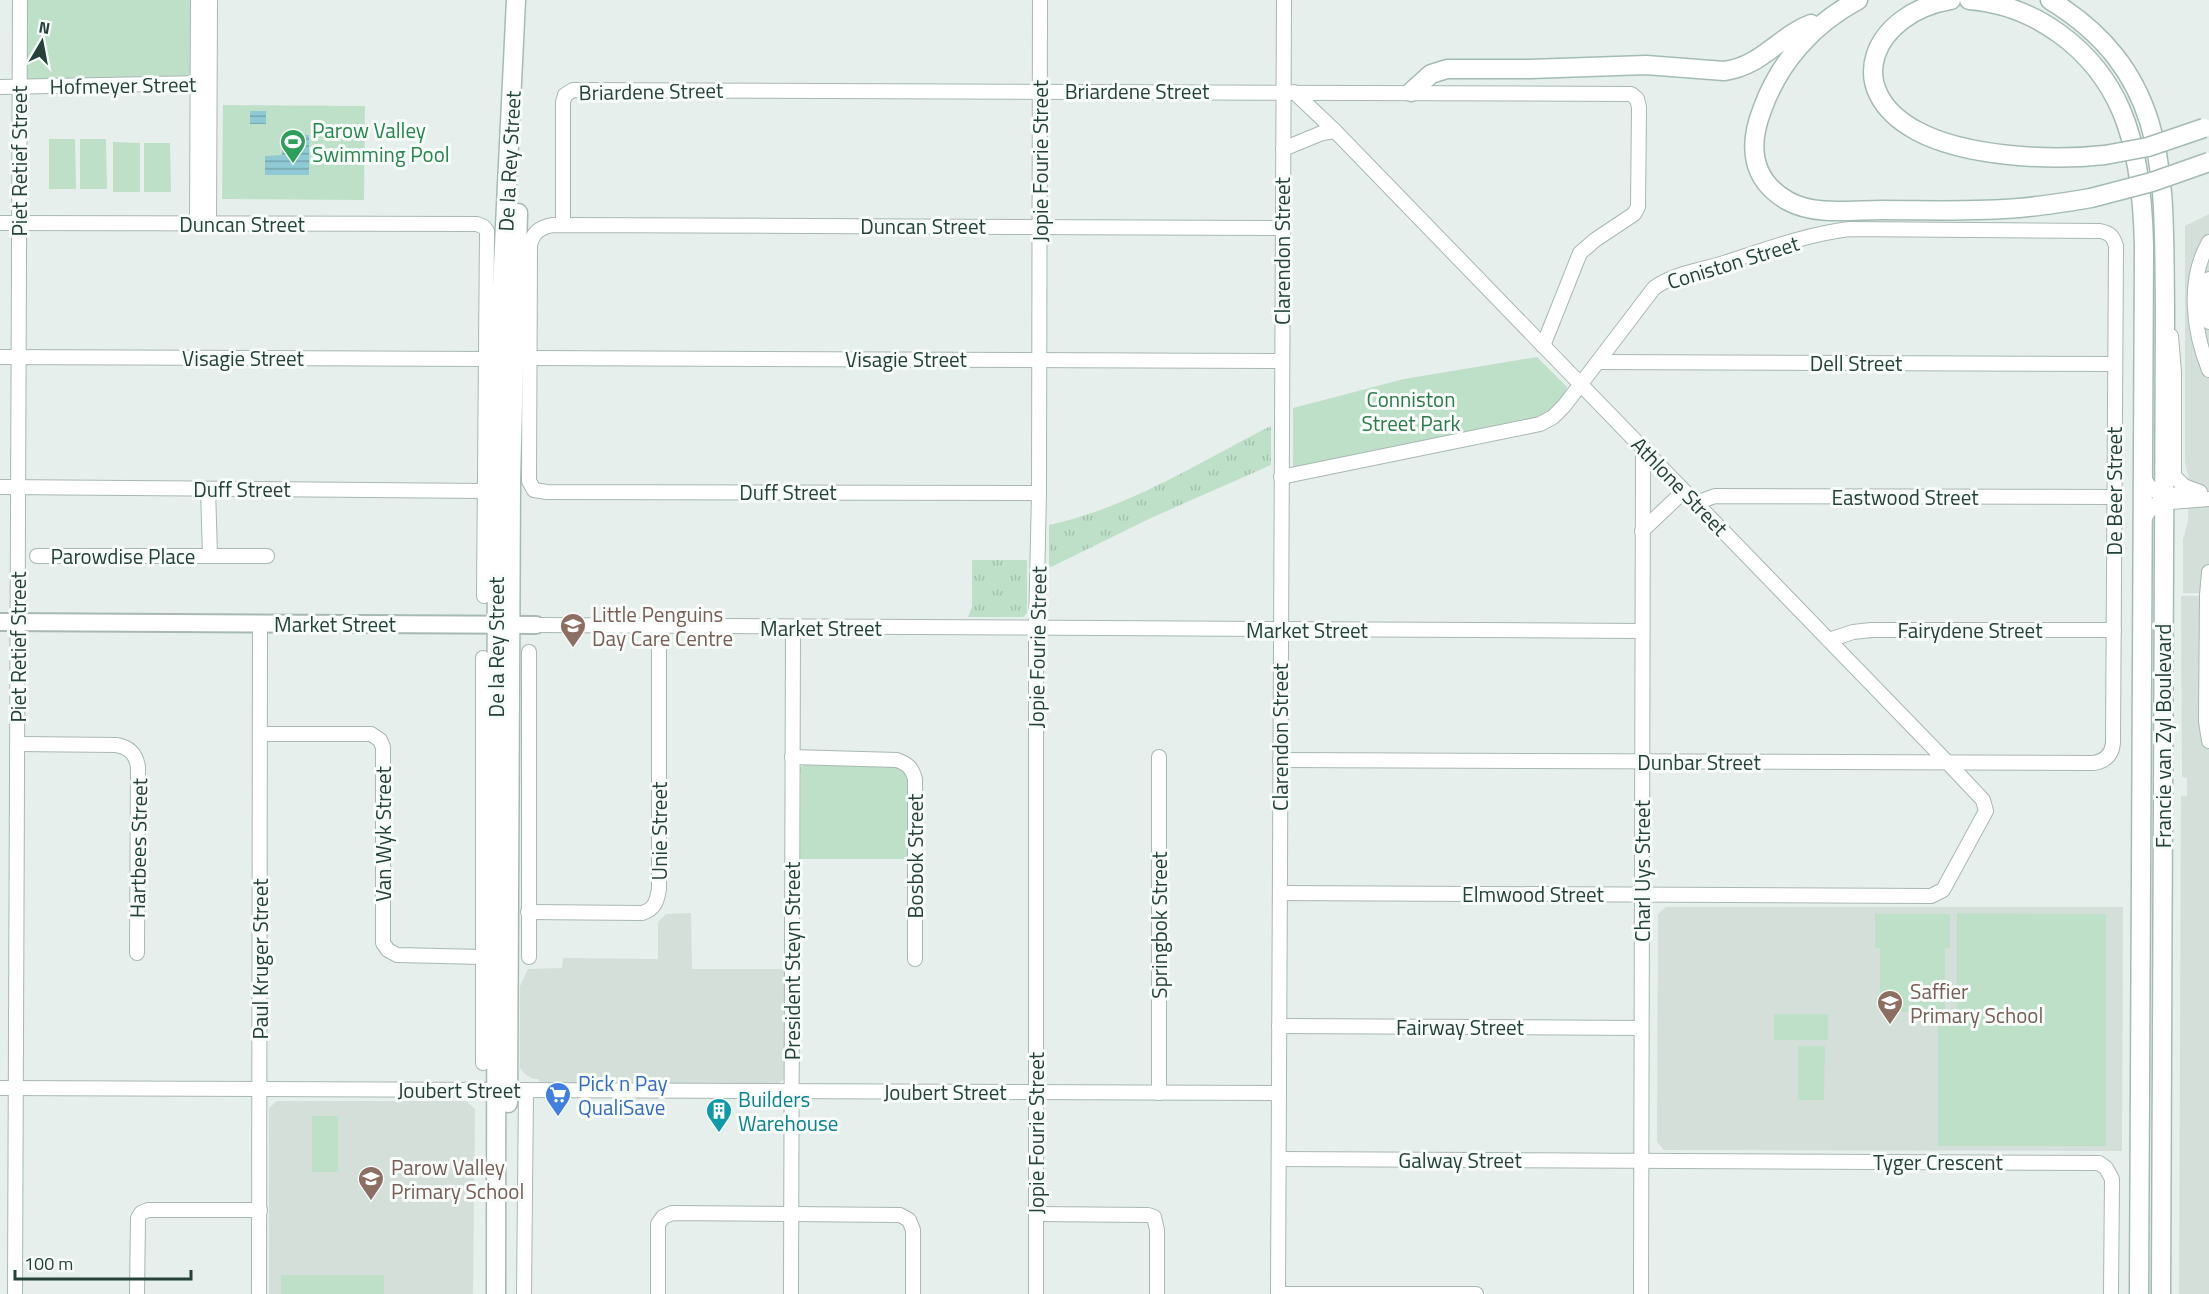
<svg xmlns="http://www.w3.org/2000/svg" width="2209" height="1294" font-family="'Titillium Web',sans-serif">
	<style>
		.built { fill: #d4dfda }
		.grass { fill: url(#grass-tufts) }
		.park { fill: #bfe0c8 }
		.water { fill: url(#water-rules) }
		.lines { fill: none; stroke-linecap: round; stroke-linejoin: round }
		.minor-casing { stroke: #a8b8b2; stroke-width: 16 }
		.tertiary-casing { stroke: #a8b8b2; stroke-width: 20 }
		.secondary-casing { stroke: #a4bbb3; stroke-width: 21 }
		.minor { stroke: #fff; stroke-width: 14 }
		.tertiary { stroke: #fff; stroke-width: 16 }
		.secondary { stroke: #fff; stroke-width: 18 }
		.secondary-bridge-casing { stroke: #a4bbb3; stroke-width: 21; stroke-linecap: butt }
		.secondary-bridge { stroke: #fff; stroke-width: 18 }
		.labels { text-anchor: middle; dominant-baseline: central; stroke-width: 6; stroke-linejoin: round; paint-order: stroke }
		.street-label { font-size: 21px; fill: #24423a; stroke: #f7fbf9 }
		.leisure-label { font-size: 21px; fill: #27864d; stroke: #f7fbf9; text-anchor: start }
		.park-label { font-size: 21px; fill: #2d7a4b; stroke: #f7fbf9 }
		.education-label { font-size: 21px; fill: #785e54; stroke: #f7fbf9; text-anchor: start }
		.shop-label { font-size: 21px; fill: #366cbe; stroke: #f7fbf9; text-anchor: start }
		.culture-label { font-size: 21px; fill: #0d838f; stroke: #f7fbf9; text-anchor: start }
	</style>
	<defs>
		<pattern id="grass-tufts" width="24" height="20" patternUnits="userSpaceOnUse" patternTransform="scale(1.5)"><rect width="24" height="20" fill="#bfe0c8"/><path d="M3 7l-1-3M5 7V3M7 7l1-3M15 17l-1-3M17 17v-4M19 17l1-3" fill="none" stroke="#a4c1ad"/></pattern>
		<pattern id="water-rules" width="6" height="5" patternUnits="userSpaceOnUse" patternTransform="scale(1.5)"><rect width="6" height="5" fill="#8ec9d4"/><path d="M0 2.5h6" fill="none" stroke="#74a5ad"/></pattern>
	</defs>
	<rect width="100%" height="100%" fill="#e6efeb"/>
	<g class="built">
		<polygon points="2209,214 2209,593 2183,593 2183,539 2188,522 2189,481 2185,462 2185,226"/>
		<polygon points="2181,596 2209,596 2209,1294 2179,1294 2181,796 2187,796 2187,778 2182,777"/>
		<polygon points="1666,907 2123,907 2122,1151 1664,1150 1657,1142 1658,914"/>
		<polygon points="691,913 692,969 786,969 785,1078 777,1085 539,1084 539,1079 533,1079 525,1074 520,1068 520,986 528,969 562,968 563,958 658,959 658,922 666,914"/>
		<polygon points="277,1101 466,1101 475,1109 473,1294 269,1294 269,1108"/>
	</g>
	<g class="grass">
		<path d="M1271,426V465L1153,517L1049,568V525C1129,508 1199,462 1271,426Z"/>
		<polygon points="972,560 1027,560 1027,613 1023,617 968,617 972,607"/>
	</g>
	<g class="park">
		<polygon points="24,0 194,0 192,77 24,81"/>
		<polygon points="223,105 365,106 364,200 222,199"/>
		<polygon points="49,139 75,139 76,189 49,189"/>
		<polygon points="80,139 106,139 107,189 80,189"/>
		<polygon points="113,142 140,143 140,192 113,192"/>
		<polygon points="144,143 170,143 171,192 144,192"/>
		<path d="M1537,357L1567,387C1565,401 1552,410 1541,417L1293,470V408L1404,379Z"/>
		<polygon points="807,764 902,766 909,778 908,859 800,859 801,774 798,772 801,767"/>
		<polygon points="1957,913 2106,914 2106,1146 1938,1146 1938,1015 1957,1015"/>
		<polygon points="1875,914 1950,914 1950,948 1945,949 1945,1012 1880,1012 1880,948 1875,948"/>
		<rect x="1774" y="1014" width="54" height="26"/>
		<polygon points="1798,1046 1825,1046 1824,1100 1798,1100"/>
		<rect x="312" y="1116" width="26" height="56"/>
		<rect x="281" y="1275" width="103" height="19"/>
	</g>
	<g class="water">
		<rect x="250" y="111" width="16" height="13"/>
		<polygon points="282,134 309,135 309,175 265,175 265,156 282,155"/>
	</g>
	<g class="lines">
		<defs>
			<g id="minor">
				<polyline points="0,87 205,83"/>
				<polyline points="1283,149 1322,133 1335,131"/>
				<polyline points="0,223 477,224 484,227 487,231 484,596"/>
				<polyline points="197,223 198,0"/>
				<polyline points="209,224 210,0"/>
				<polyline points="563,225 563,102 565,95 573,90 1631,94 1637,99 1639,107 1638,207 1634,214 1595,240 1580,253 1543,346"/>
				<path d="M2209,242C2187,280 2193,330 2209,370"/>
				<polyline points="2209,279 2207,296 2209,322"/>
				<polyline points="2171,336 2174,372 2174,476 2184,486 2200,492"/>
				<polyline points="0,357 486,359"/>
				<polyline points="529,358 1282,361"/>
				<polyline points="1598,362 2115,364"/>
				<polyline points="2142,476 2149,486 2170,502 2209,499"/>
				<polyline points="0,487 485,491"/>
				<polyline points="208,489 210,555"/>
				<path d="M1039,493L547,492L534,490L529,481L530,246C532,233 540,227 553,225L1283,228"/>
				<polyline points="1696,503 1715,496 2115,497"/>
				<path d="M2143,524C2147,503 2175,491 2194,492"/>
				<polyline points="1642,531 1684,491"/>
				<polyline points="37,556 267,556"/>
				<polyline points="2209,572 2207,595 2206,721 2209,741"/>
				<polyline points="536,625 1642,631"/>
				<polyline points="1829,640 1853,632 1871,630 2114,630"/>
				<polyline points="529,652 529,957"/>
				<polyline points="483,658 483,1063"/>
				<polyline points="261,734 371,734 380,740 383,747 383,943 388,950 397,955 483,957"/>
				<path d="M18,744L116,745C129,747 136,754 138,767L137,953"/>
				<path d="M792,757L897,760C908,764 912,768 915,779V959"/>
				<polyline points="1159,757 1159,1093"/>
				<path d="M1280,760L2094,763C2105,761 2112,755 2113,743L2116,246C2113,236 2110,233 2100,231L1850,229C1807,234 1764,250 1724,263C1701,270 1673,274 1654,288L1564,406L1553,417L1540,424L1281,477"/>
				<polyline points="1280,893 1931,896 1943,890 1986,811 1983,800 1947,762 1335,131 1294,92"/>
				<path d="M528,912L642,913C655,909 657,901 659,889V627"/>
				<polyline points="1279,1026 1641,1028"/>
				<polyline points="0,1088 1279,1093"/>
				<polyline points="1279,1159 2099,1163 2106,1168 2112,1179 2111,1294"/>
				<polyline points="1036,1214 1148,1215 1154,1217 1157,1230 1157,1294"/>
				<polyline points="15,1294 20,0"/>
				<polyline points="137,1294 138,1218 141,1213 148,1210 260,1210"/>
				<polyline points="259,1294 260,624"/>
				<polyline points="524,1294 526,1090"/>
				<polyline points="658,1294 658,1224 663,1217 672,1213 900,1215 909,1220 913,1230 913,1294"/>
				<polyline points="791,1294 793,628"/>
				<polyline points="1036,1294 1036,629 1039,493 1040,0"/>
				<polyline points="1278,1294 1284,0"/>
				<polyline points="1278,1294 1476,1294"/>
				<polyline points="1641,1294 1643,447"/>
			</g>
			<polyline id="tertiary" points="0,622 536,625"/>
			<g id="secondary">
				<path d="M1858,0C1813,24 1779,62 1762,110C1748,146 1751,180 1788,201C1815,216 1852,210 1882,210C1927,210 1973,212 2019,208C2043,206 2067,202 2091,198"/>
				<path d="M1951,0C1874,13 1839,89 1917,131C1966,157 2051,161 2105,155"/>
				<path d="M1969,0C2036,5 2095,50 2121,110C2138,149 2143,203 2144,245L2139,1294"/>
				<path d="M2050,0C2173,75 2163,181 2165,308L2161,1294"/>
				<path d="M1411,92L1431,74L1447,69H1530L1646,65L1724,71C1762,66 1779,36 1811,24"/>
				<polyline points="508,1103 511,481 518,213"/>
				<polyline points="496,1294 497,390 516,0"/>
			</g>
		</defs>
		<use href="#minor" class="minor-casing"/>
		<use href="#tertiary" class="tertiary-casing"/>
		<use href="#secondary" class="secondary-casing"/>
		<use href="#minor" class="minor"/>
		<use href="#tertiary" class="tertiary"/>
		<use href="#secondary" class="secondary"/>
		<defs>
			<g id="secondary-bridge">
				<polyline points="2105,155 2148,147 2204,128"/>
				<polyline points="2091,198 2152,182 2209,162"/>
			</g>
		</defs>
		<use href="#secondary-bridge" class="secondary-bridge-casing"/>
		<use href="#secondary-bridge" class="secondary-bridge"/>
	</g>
	<defs>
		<symbol id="stadium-pin" viewBox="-11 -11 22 30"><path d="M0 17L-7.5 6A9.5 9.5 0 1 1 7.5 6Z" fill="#2e9e5b" stroke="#f7fbf9"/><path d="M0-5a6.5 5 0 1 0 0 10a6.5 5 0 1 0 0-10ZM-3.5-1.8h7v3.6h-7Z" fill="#fff"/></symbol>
		<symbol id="school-pin" viewBox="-11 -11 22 30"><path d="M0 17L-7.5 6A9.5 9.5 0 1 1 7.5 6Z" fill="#8d6e63" stroke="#f7fbf9"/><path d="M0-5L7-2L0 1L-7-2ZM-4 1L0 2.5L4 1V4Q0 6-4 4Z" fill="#fff"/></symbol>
		<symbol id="supermarket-pin" viewBox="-11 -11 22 30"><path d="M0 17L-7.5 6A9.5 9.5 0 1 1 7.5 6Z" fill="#3f7fe0" stroke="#f7fbf9"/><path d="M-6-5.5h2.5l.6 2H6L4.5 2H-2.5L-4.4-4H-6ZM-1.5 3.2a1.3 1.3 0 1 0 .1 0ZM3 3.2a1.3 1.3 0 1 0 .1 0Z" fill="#fff"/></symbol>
		<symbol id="building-pin" viewBox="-11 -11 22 30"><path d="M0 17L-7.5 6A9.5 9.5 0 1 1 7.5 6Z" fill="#0f9aa8" stroke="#f7fbf9"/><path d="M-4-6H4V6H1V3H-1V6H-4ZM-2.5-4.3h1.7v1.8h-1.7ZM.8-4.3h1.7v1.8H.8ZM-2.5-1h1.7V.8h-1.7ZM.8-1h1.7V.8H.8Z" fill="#fff"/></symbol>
	</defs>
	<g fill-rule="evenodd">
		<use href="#stadium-pin" x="278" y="127" width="30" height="40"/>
		<use href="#school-pin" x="558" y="611" width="30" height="40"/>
		<use href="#school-pin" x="1875" y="988" width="30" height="40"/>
		<use href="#supermarket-pin" x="543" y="1080" width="30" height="40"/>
		<use href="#building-pin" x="704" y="1096" width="30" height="40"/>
		<use href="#school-pin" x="356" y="1164" width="30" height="40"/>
	</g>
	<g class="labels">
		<g class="street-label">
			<text transform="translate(123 85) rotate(-1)">Hofmeyer Street</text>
			<text transform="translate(651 91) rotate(-1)">Briardene Street</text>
			<text x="1137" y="91">Briardene Street</text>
			<text transform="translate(19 161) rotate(-90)">Piet Retief Street</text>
			<text transform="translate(509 161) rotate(-87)">De la Rey Street</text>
			<text transform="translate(1040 161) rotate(-90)">Jopie Fourie Street</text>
			<text x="242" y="224">Duncan Street</text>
			<text x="923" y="226">Duncan Street</text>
			<text transform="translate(1282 251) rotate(-90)">Clarendon Street</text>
			<text transform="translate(1733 262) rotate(-17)">Coniston Street</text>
			<text x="243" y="358">Visagie Street</text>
			<text x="906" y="359">Visagie Street</text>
			<text x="1856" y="363">Dell Street</text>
			<text transform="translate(1680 486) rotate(46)">Athlone Street</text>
			<text x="242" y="489">Duff Street</text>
			<text transform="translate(2114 491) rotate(-90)">De Beer Street</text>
			<text x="788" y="492">Duff Street</text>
			<text x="1905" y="497">Eastwood Street</text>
			<text x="123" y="556">Parowdise Place</text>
			<text x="335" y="624">Market Street</text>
			<text x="821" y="628">Market Street</text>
			<text x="1307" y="630">Market Street</text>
			<text x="1970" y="630">Fairydene Street</text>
			<text transform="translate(18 647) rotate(-90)">Piet Retief Street</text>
			<text transform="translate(496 647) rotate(-90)">De la Rey Street</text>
			<text transform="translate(1037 647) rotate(-89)">Jopie Fourie Street</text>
			<text transform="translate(2163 736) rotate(-90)">Francie van Zyl Boulevard</text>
			<text transform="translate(1280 737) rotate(-90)">Clarendon Street</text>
			<text x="1699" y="762">Dunbar Street</text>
			<text transform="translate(659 831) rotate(-90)">Unie Street</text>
			<text transform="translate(383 834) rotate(-90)">Van Wyk Street</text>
			<text transform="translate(138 848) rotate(-89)">Hartbees Street</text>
			<text transform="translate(915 856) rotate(-90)">Bosbok Street</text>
			<text transform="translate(1642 871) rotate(-90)">Charl Uys Street</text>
			<text x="1533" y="894">Elmwood Street</text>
			<text transform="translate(1159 925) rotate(-90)">Springbok Street</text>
			<text transform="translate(260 959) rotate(-90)">Paul Kruger Street</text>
			<text transform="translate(792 961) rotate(-90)">President Steyn Street</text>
			<text x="1460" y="1027">Fairway Street</text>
			<text x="459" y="1090">Joubert Street</text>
			<text x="945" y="1092">Joubert Street</text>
			<text transform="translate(1036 1133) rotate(-90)">Jopie Fourie Street</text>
			<text x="1460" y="1160">Galway Street</text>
			<text x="1938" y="1162">Tyger Crescent</text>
		</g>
		<g class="leisure-label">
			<text x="312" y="130">Parow Valley<tspan x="312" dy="24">Swimming Pool</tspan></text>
		</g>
		<g class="park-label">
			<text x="1411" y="399">Conniston<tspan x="1411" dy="24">Street Park</tspan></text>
		</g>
		<g class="education-label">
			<text x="592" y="614">Little Penguins<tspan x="592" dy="24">Day Care Centre</tspan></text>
			<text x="1910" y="991">Saffier<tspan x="1910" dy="24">Primary School</tspan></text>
			<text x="391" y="1167">Parow Valley<tspan x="391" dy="24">Primary School</tspan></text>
		</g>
		<g class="shop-label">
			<text x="578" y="1083">Pick n Pay<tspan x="578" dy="24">QualiSave</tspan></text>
		</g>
		<g class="culture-label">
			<text x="738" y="1099">Builders<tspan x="738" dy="24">Warehouse</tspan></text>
		</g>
	</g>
	<g transform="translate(42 42) rotate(10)" stroke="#f7fbf9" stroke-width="4.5" paint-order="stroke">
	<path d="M0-4.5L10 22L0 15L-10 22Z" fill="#24423a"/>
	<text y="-9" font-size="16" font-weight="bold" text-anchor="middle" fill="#24423a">N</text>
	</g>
	<path d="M15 1270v9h176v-9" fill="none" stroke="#24423a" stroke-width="3"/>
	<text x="24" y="1270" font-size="18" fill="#24423a" stroke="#f7fbf9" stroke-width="4.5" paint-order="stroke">100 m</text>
</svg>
